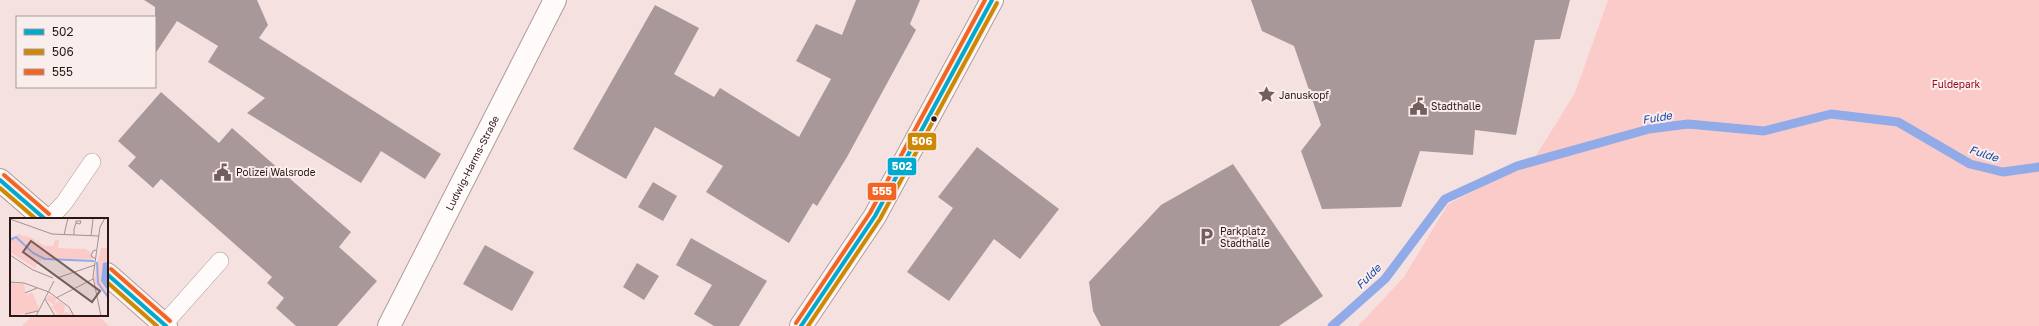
<svg xmlns="http://www.w3.org/2000/svg" width="2039" height="326" font-family="'Golos Text',sans-serif">
	<style>
		.green { fill: #facbc8 }
		.lines { fill: none; stroke-linecap: round; stroke-linejoin: round }
		.stream { stroke: #90abe8; stroke-width: 9 }
		.building { fill: #a99899 }
		.service-casing { stroke: #ae9c9b; stroke-width: 18 }
		.minor-casing { stroke: #ae9c9b; stroke-width: 24 }
		.secondary-casing { stroke: #ae9c9b; stroke-width: 24 }
		.service { stroke: #fefbfa; stroke-width: 17 }
		.minor { stroke: #fefbfa; stroke-width: 22 }
		.secondary { stroke: #fefbfa; stroke-width: 22 }
		.bus-1-casing { stroke: #faeeed; stroke-width: 7 }
		.bus-2-casing { stroke: #faeeed; stroke-width: 7 }
		.bus-3-casing { stroke: #faeeed; stroke-width: 7 }
		.bus-1 { stroke: #00a9ce; stroke-width: 4 }
		.bus-2 { stroke: #ce8904; stroke-width: 4 }
		.bus-3 { stroke: #f26522; stroke-width: 4 }
		.bus-dot { fill: #2b1716; stroke: #faeeed; stroke-width: 1.5 }
		.labels { text-anchor: middle; dominant-baseline: central; stroke-width: 4; stroke-linejoin: round; paint-order: stroke }
		.park-label { font-size: 10px; fill: #9b0a20; stroke: #faeeed }
		.poi-label { font-size: 10px; fill: #2b1716; stroke: #faeeed; text-anchor: start }
		.street-label { font-size: 10px; fill: #2b1716; stroke: #faeeed }
		.water-label { font-size: 11px; font-style: italic; fill: #1342a8; stroke: #faeeed }
		.inset-river { fill: none; stroke: #90abe8; stroke-width: 2 }
		.inset-road { fill: none; stroke: #a4918f; stroke-width: 1 }
		.view { fill: #725e5d; fill-opacity: 0.15; stroke: #725e5d; stroke-width: 2 }
		.inset-edge { fill: none; stroke: #2b1716; stroke-width: 2 }
		.line-badge { stroke: #faeeed; stroke-width: 1.5 }
		.badge-label { font-size: 11px; text-anchor: middle; font-weight: bold; fill: #fff }
	</style>
	<rect width="100%" height="100%" fill="#f5e2e0"/>
	<g class="green">
		<polygon points="1608,0 2039,0 2039,326 1358,326 1404,277 1448,204 1532,162 1575,93"/>
		<polygon points="33,315 97,315 109,326 22,326"/>
	</g>
	<g class="lines">
		<polyline class="stream" points="1332,326 1385,279 1445,199 1517,166 1649,129 1688,124 1764,131 1831,114 1898,122 1970,164 2003,172 2039,167"/>
	</g>
	<g class="building">
		<polygon points="144,0 257,0 268,25 259,38 441,154 425,179 381,151 361,183 247,113 265,98 208,62 218,46 177,21 155,54 155,7"/>
		<polygon points="856,0 920,0 910,24 916,30 847,157 817,206 813,203 789,243 706,192 723,166 655,127 626,179 573,149 655,5 699,28 674,74 714,97 720,88 799,137 831,79 796,61 816,24 842,35"/>
		<polygon points="1251,0 1570,0 1560,39 1535,40 1516,135 1475,130 1473,155 1420,151 1401,207 1322,209 1301,151 1321,125 1294,46 1262,31"/>
		<polygon points="161,92 219,143 232,128 351,232 339,247 377,281 337,326 296,326 276,308 284,298 267,283 272,277 161,179 153,188 128,166 136,157 118,141"/>
		<polygon points="977,147 1059,209 1020,259 994,239 949,301 907,272 953,208 938,197"/>
		<polygon points="1233,164 1323,296 1279,326 1101,326 1093,311 1089,282 1161,205"/>
		<polygon points="653,182 677,196 663,221 638,207"/>
		<polygon points="691,238 767,281 739,326 714,326 694,314 712,285 676,265"/>
		<polygon points="485,245 534,272 512,311 463,284"/>
		<polygon points="637,263 659,276 644,300 623,287"/>
	</g>
	<g class="lines">
		<defs>
			<g id="service">
				<polyline points="49,219 64,203 92,162"/>
				<polyline points="164,324 220,261"/>
			</g>
			<g id="minor">
				<path id="s1" d="M389,326L555,0"/>
				<polyline points="801,326 875,216 992,0"/>
			</g>
			<g id="secondary">
				<polyline points="0,180 45,219"/>
				<polyline points="107,274 166,326"/>
			</g>
		</defs>
		<use href="#service" class="service-casing"/>
		<use href="#minor" class="minor-casing"/>
		<use href="#secondary" class="secondary-casing"/>
		<use href="#service" class="service"/>
		<use href="#minor" class="minor"/>
		<use href="#secondary" class="secondary"/>
		<defs>
			<g id="bus-1">
				<polyline points="0,180 45,219"/>
				<polyline points="107,274 166,326"/>
				<polyline points="801,326 875,216 992,0"/>
			</g>
			<g id="bus-2">
				<polyline points="0,188 36,219"/>
				<polyline points="107,282 157,326"/>
				<polyline points="808,326 880,219 997,3"/>
			</g>
			<g id="bus-3">
				<polyline points="4,175 49,214"/>
				<polyline points="111,269 170,321"/>
				<polyline points="796,323 870,213 985,0"/>
			</g>
		</defs>
		<use href="#bus-1" class="bus-1-casing"/>
		<use href="#bus-2" class="bus-2-casing"/>
		<use href="#bus-3" class="bus-3-casing"/>
		<use href="#bus-1" class="bus-1"/>
		<use href="#bus-2" class="bus-2"/>
		<use href="#bus-3" class="bus-3"/>
	</g>
	<defs>
		<symbol id="sight-bare" viewBox="-9 -9 18 18"><path d="M0-6L1.8-2.2L6-1.7L2.9 1.2L3.7 5.4L0 3.3L-3.7 5.4L-2.9 1.2L-6-1.7L-1.8-2.2Z" fill="#725e5d" stroke="#faeeed" stroke-width="2.5" paint-order="stroke"/></symbol>
		<symbol id="civic-bare" viewBox="-9 -9 18 18"><path d="M-.6-6.5H3V-4.5H.6V-3L4-1V1h2V6H-6V1h2V-1L-.6-3ZM-1.2 2.5V6h2.4V2.5Z" fill="#725e5d" stroke="#faeeed" stroke-width="2.5" paint-order="stroke"/></symbol>
		<symbol id="parking-bare" viewBox="-9 -9 18 18"><path d="M-3.5-5.5H1a3.5 3.5 0 0 1 0 7H-1V5.5H-3.5ZM-1-3.4V-.6H.8a1.4 1.4 0 0 0 0-2.8Z" fill="#725e5d" stroke="#faeeed" stroke-width="2.5" paint-order="stroke"/></symbol>
	</defs>
	<g fill-rule="evenodd">
		<use href="#sight-bare" x="1254" y="82" width="25" height="25"/>
		<use href="#civic-bare" x="1406" y="94" width="25" height="25"/>
		<use href="#civic-bare" x="210" y="160" width="25" height="25"/>
		<use href="#parking-bare" x="1194" y="224" width="25" height="25"/>
	</g>
	<circle class="bus-dot" cx="934" cy="119" r="3.5"/>
	<g class="labels">
		<g class="park-label">
			<text x="1956" y="84">Fuldepark</text>
		</g>
		<g class="poi-label">
			<text x="1279" y="95">Januskopf</text>
			<text x="1431" y="106">Stadthalle</text>
			<text x="236" y="172">Polizei Walsrode</text>
			<text x="1220" y="231">Parkplatz<tspan x="1220" dy="12">Stadthalle</tspan></text>
		</g>
		<g class="street-label">
			<text stroke="none"><textPath href="#s1" startOffset="183">Ludwig-Harms-Straße</textPath></text>
		</g>
		<g class="water-label">
			<text transform="translate(1657 117) rotate(-9)">Fulde</text>
			<text transform="translate(1984 153) rotate(18)">Fulde</text>
			<text transform="translate(1368 276) rotate(-45)">Fulde</text>
		</g>
	</g>
	<g transform="translate(10 218)">
		<rect width="98" height="98" fill="#f5e2e0"/>
		<path d="M8,16L25,21L26,25L29,20L28,24L35,28H43L45,22H49L48,30L75,31L81,35L83,41H34L27,45L25,50L0,34V18L4,20ZM91,30H98V81L91,72L86,73L84,61ZM0,65L14,66L16,77L22,74L29,90L27,93L0,98ZM39,77L46,80L45,85L49,83L55,88L54,95L58,94L59,97L61,93L62,96L58,98H46L47,94L41,89L44,87L36,81Z" fill="#facbc8"/>
		<path d="M98,44V73L91,63L93,45Z" fill="#90abe8"/>
		<path class="inset-river" d="M0,22L6,19L23,35L35,41L84,43M87,44L88,65L98,79"/>
		<path class="inset-road" d="M0,1L42,16L89,18M54,17L58,0M64,17V11L66,5V3H71L70,6L66,5M81,18L83,1M0,37L23,52L43,60M86,41L81,38L83,33L86,32M47,60L85,47M0,64L14,65L39,74L59,89L64,98M15,75L27,70M46,80L83,61M35,81L45,98M15,96L28,93M26,98L44,63M91,98L83,59L90,9L95,0"/>
		<path class="view" d="M21,23L90,73L82,84L13,34Z"/>
		<rect width="98" height="98" class="inset-edge"/>
	</g>
	<g class="line-badge">
		<rect x="907" y="132" width="30" height="19" rx="4" fill="#ce8904"/>
		<rect x="887" y="157" width="30" height="19" rx="4" fill="#00a9ce"/>
		<rect x="867" y="182" width="30" height="19" rx="4" fill="#f26522"/>
	</g>
	<g class="badge-label">
		<text x="922" y="145">506</text>
		<text x="902" y="170">502</text>
		<text x="882" y="195">555</text>
	</g>
	<rect x="16" y="16" width="140" height="72" fill="#faeeed" stroke="#a79897"/>
	<rect x="24" y="29" width="20" height="6" fill="#00a9ce" stroke="#a79897"/>
	<text x="52" y="36" font-size="12" fill="#2b1716">502</text>
	<rect x="24" y="49" width="20" height="6" fill="#ce8904" stroke="#a79897"/>
	<text x="52" y="56" font-size="12" fill="#2b1716">506</text>
	<rect x="24" y="69" width="20" height="6" fill="#f26522" stroke="#a79897"/>
	<text x="52" y="76" font-size="12" fill="#2b1716">555</text>
</svg>
